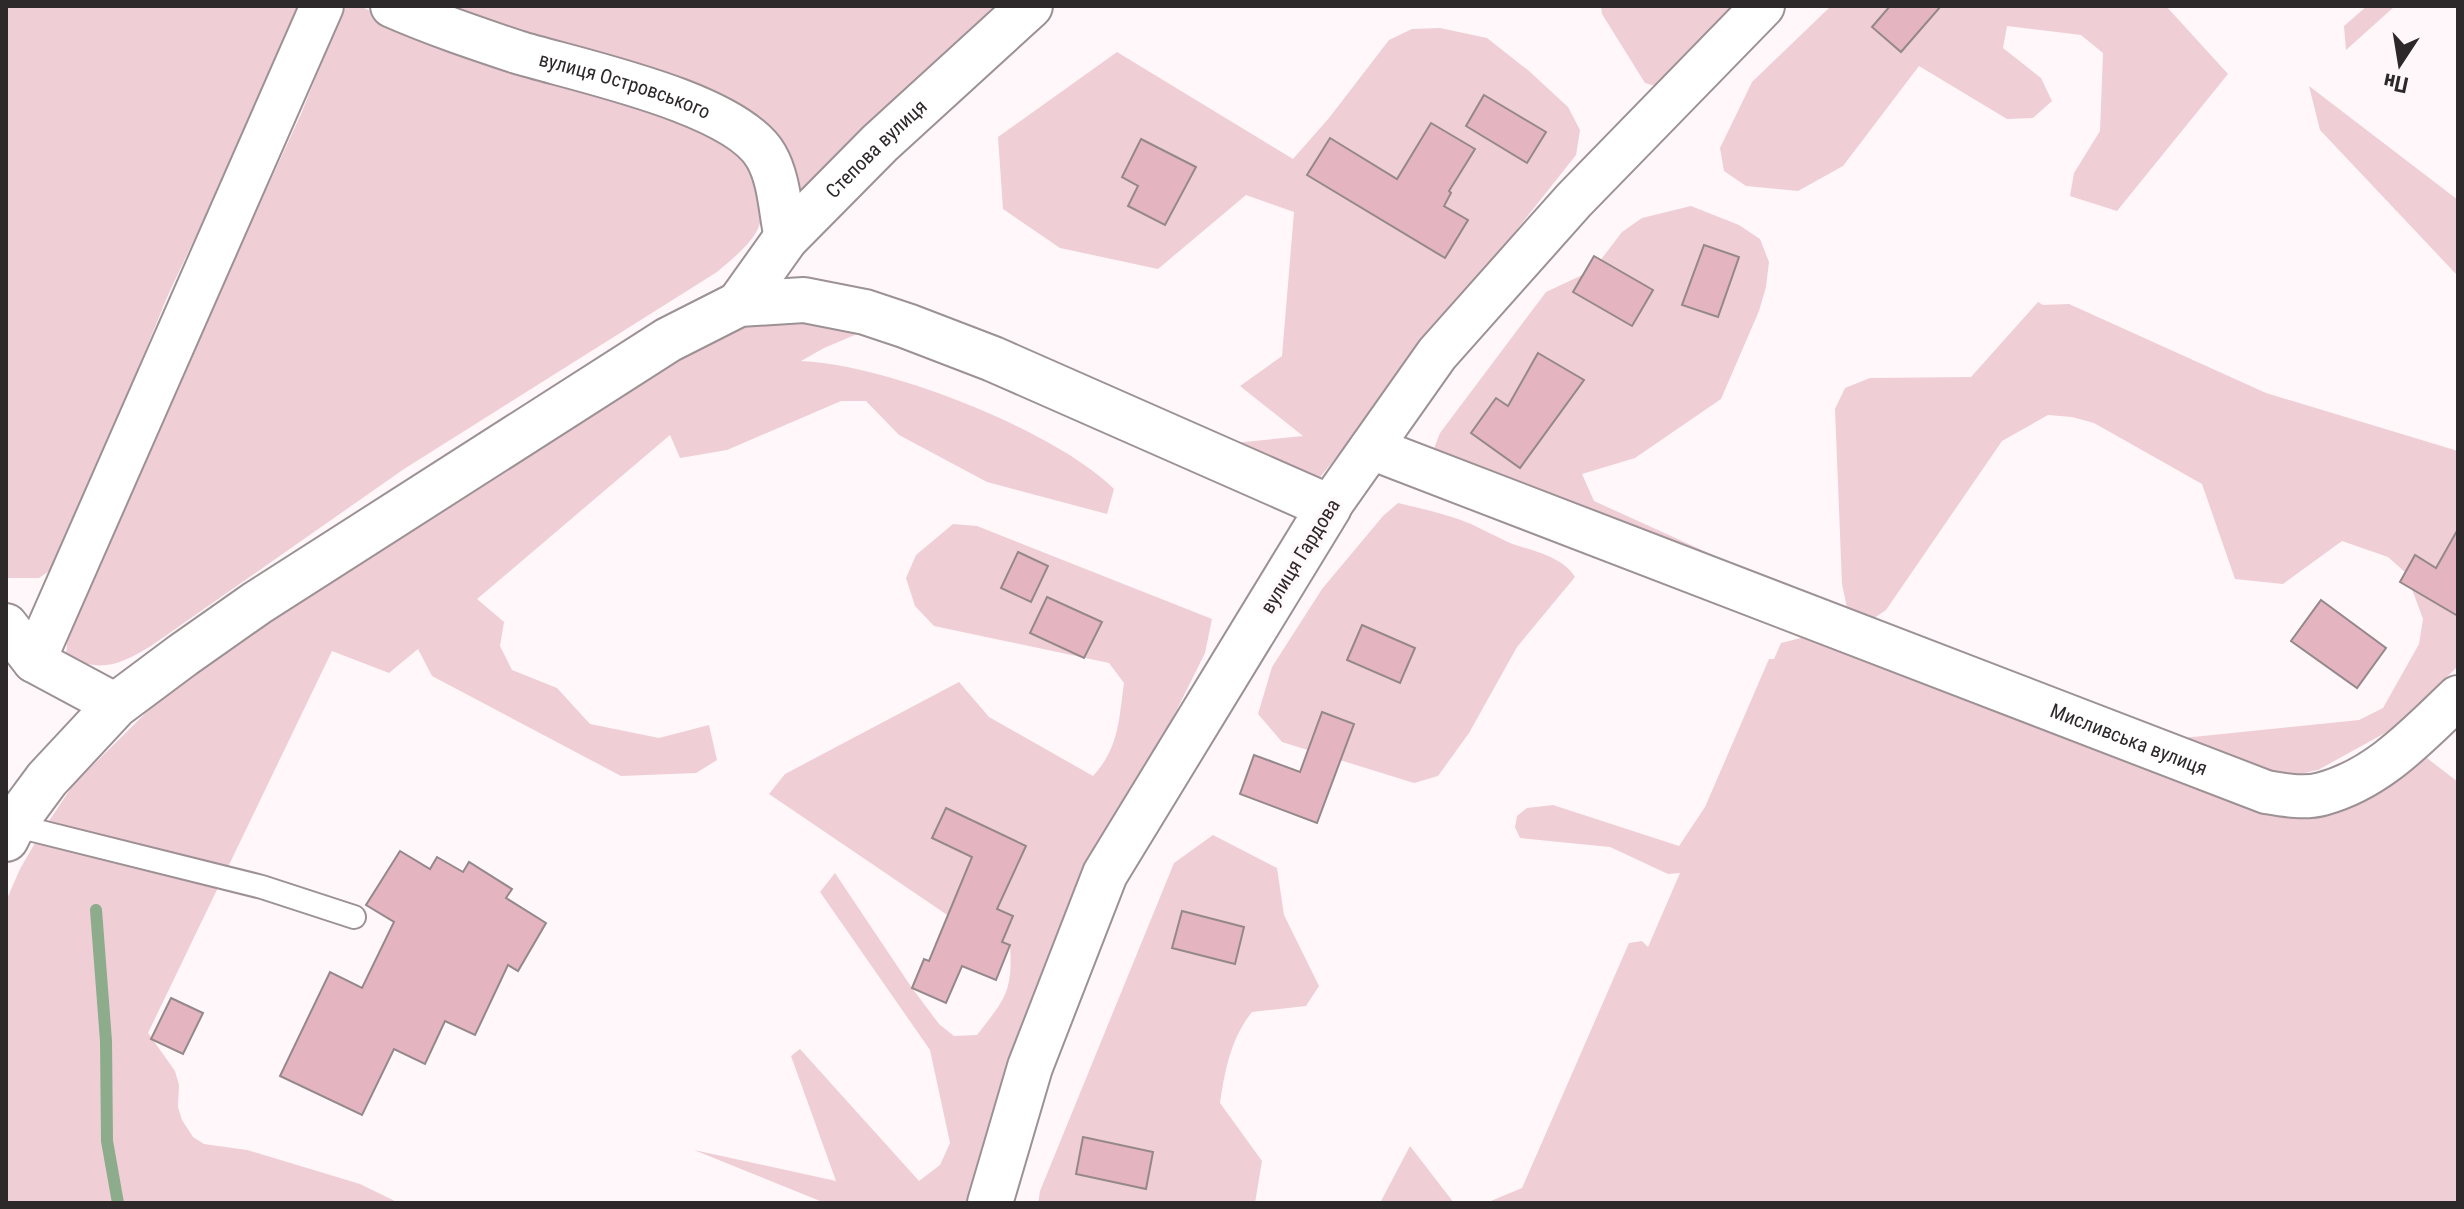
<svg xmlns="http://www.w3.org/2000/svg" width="2464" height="1209" font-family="'Roboto Condensed',sans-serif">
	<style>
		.green { fill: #f0ced6 }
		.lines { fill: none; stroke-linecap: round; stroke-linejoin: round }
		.stream { stroke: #8cac8c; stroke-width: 12 }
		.building { fill: #e4b4c1; stroke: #94888b; stroke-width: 2 }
		.service-casing { stroke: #9c9194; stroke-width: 26 }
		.minor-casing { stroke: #9c9194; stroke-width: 46 }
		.tertiary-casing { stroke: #9c9194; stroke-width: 48 }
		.service { stroke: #fff; stroke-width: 22 }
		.minor { stroke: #fff; stroke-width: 42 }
		.tertiary { stroke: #fff; stroke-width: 44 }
		.labels { text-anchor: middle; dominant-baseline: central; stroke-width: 6; stroke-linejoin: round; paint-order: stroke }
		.street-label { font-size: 20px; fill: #2d2829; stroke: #fff7f9 }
	</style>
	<rect width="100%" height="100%" fill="#fff7f9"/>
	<g class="green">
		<polygon points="6,6 299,6 292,32 168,295 58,565 39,578 6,578"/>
		<path d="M347,6H360L395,23L670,111L754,163C769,224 766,231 717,272L404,469L151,646C121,664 99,675 66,654L68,635L188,360L301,114L340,17Z"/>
		<polygon points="430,6 1006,6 844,154 795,194 791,171"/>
		<polygon points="1601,6 1759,6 1669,90 1645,83 1602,14"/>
		<polygon points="1831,6 2166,6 2228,74 2117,211 2070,196 2074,173 2100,131 2103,53 2081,35 2007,26 2003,48 2041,78 2052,101 2033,118 2007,119 1919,66 1843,166 1798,191 1746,186 1724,171 1720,148 1752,82"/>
		<polygon points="2367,6 2395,6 2346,50 2344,26"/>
		<polygon points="1440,28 1487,38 1529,71 1568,107 1580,130 1576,155 1318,480 1172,463 1166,430 1234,443 1303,436 1240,386 1282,356 1294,212 1246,195 1158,269 1060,248 1003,209 998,137 1117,52 1293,159 1329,118 1389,40 1412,29"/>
		<polygon points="2309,86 2458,200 2458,279 2456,274 2320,130"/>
		<polygon points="1691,206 1739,225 1760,239 1769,262 1766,287 1759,311 1721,399 1635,458 1582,474 1594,501 1748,571 1431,456 1440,433 1546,292 1593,270 1622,232 1642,218"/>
		<polygon points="2038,302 2043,305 2069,304 2266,393 2458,451 2458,666 2404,719 2385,733 2318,770 2272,780 2154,741 2359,720 2383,708 2419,644 2423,619 2406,573 2388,557 2342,541 2283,584 2235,579 2202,484 2094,423 2072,417 2048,415 2002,441 1886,610 1864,625 1847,608 1842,584 1835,409 1845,388 1870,378 1971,377"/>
		<path d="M797,314L862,332L824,348L801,361C885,364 1055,430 1114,489L1107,514L987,482L899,435L866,401H841L727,450L680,458L670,435L477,599L504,622L500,646L512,670L557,688L590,724L659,738L709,725L717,760L696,773L621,776L432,676L418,649L389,673L332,651L148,1033L175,1071L179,1085L178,1107L182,1120L193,1137L204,1144L247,1150L360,1184L399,1203H6V901L20,869L39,836L73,785L176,683L688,345L741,321Z"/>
		<path d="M1398,503C1423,509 1447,514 1471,524C1484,530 1497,537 1510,543C1532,551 1562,556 1575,577L1517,647L1469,733L1438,776L1414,783L1282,742L1258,714L1272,667L1322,589L1383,516Z"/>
		<path d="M953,524L977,526L1212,619L1205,653L1109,846L981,1203H825L694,1150L836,1181L791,1056L800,1049L919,1181L940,1165L950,1143L930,1050L820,892L835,873L912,988L939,1024L954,1036L977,1035C1005,999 1013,992 1010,945L962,925L769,794L785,774L959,682L989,717L1093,776C1119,748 1119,719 1124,683L1109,663L934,626L915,606L906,578L916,555Z"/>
		<polygon points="1813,635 2291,817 2325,811 2423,755 2458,782 2458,1203 1486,1203 1522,1188 1629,943 1642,941 1648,947 1680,873 1668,874 1610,847 1520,838 1515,827 1517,816 1527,808 1553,805 1679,846 1705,807 1769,659 1774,659 1781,643"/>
		<path d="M1213,835L1277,868L1284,915L1319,986L1306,1006L1252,1012C1231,1038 1225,1070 1220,1103L1262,1161L1255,1203H1038L1040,1191L1174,863Z"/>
		<polygon points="1410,1146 1454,1203 1380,1203"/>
	</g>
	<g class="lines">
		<polyline class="stream" points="96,910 106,1041 107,1141 118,1203"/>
	</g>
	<g class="building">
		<polygon points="1890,6 1941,6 1901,52 1872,27"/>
		<polygon points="1484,95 1546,132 1527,163 1466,126"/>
		<polygon points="1431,123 1475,149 1449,191 1451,193 1444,206 1468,220 1445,258 1307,175 1330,138 1397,179"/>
		<polygon points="1141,139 1196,167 1165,225 1128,206 1138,186 1122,177"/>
		<polygon points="1704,245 1739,257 1718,317 1682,305"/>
		<polygon points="1594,256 1653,290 1632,326 1573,292"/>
		<polygon points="1538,353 1584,380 1520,468 1471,433 1496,398 1508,406"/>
		<polygon points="2458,529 2458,616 2400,582 2415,555 2436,568"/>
		<polygon points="1018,552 1048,566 1031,602 1001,588"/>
		<polygon points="1047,597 1102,622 1084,658 1030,633"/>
		<polygon points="2321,600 2386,648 2357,688 2291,641"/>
		<polygon points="1362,625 1415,648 1400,683 1347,660"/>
		<polygon points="1322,712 1354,724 1317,823 1240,794 1254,755 1300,772"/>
		<polygon points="946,808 1026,846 997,909 1013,916 1002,942 1010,945 996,980 962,966 946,1003 912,988 924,959 929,961 972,857 932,838"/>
		<polygon points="400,851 430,869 437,857 463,872 469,862 512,889 506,898 546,923 518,971 508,965 475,1035 445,1021 425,1064 394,1049 362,1115 280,1076 330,972 362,988 394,922 366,905"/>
		<polygon points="1182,911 1244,927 1235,964 1172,948"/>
		<polygon points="171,998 203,1013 183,1054 151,1039"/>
		<polygon points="1083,1137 1153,1152 1146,1189 1076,1174"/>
	</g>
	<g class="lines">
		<defs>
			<polyline id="service" points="13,825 262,887 354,917"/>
			<g id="minor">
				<path id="s1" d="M392,6C433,24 475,38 517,52C576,70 735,102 766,156C780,180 780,212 786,238"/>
				<path id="s2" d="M1371,448L2266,792C2284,795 2304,799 2322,794C2378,779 2417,736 2458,697"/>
				<polyline points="1329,507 1437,354 1574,200 1763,6"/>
				<polyline points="6,625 34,661 116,705"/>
				<polyline points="34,661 322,6"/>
			</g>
			<g id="tertiary">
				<path id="s3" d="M739,304L786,238L880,143L1030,6"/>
				<polyline points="6,839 13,825 47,779 116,705 183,655 257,603 668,340 739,304 804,300 865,312 907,326 993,359 1329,507 1105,874 1030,1067 990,1203"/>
			</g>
		</defs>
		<use href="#service" class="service-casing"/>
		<use href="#minor" class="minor-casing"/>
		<use href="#tertiary" class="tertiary-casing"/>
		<use href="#service" class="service"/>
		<use href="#minor" class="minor"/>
		<use href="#tertiary" class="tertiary"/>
	</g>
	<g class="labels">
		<g class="street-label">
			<text stroke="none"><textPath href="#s1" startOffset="246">вулиця Островського</textPath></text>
			<text stroke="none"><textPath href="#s3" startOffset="208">Степова вулиця</textPath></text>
			<text transform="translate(1300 556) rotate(-58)">вулиця Гардова</text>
			<text stroke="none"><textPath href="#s2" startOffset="812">Мисливська вулиця</textPath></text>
		</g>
	</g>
	<rect width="2464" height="1209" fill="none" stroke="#2d2829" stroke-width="16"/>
	<g transform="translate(2400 64) rotate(192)" stroke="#fff7f9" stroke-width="6" paint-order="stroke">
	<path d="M0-6L14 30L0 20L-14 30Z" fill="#2d2829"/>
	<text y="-12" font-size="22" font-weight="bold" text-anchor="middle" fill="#2d2829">Пн</text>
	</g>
</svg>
